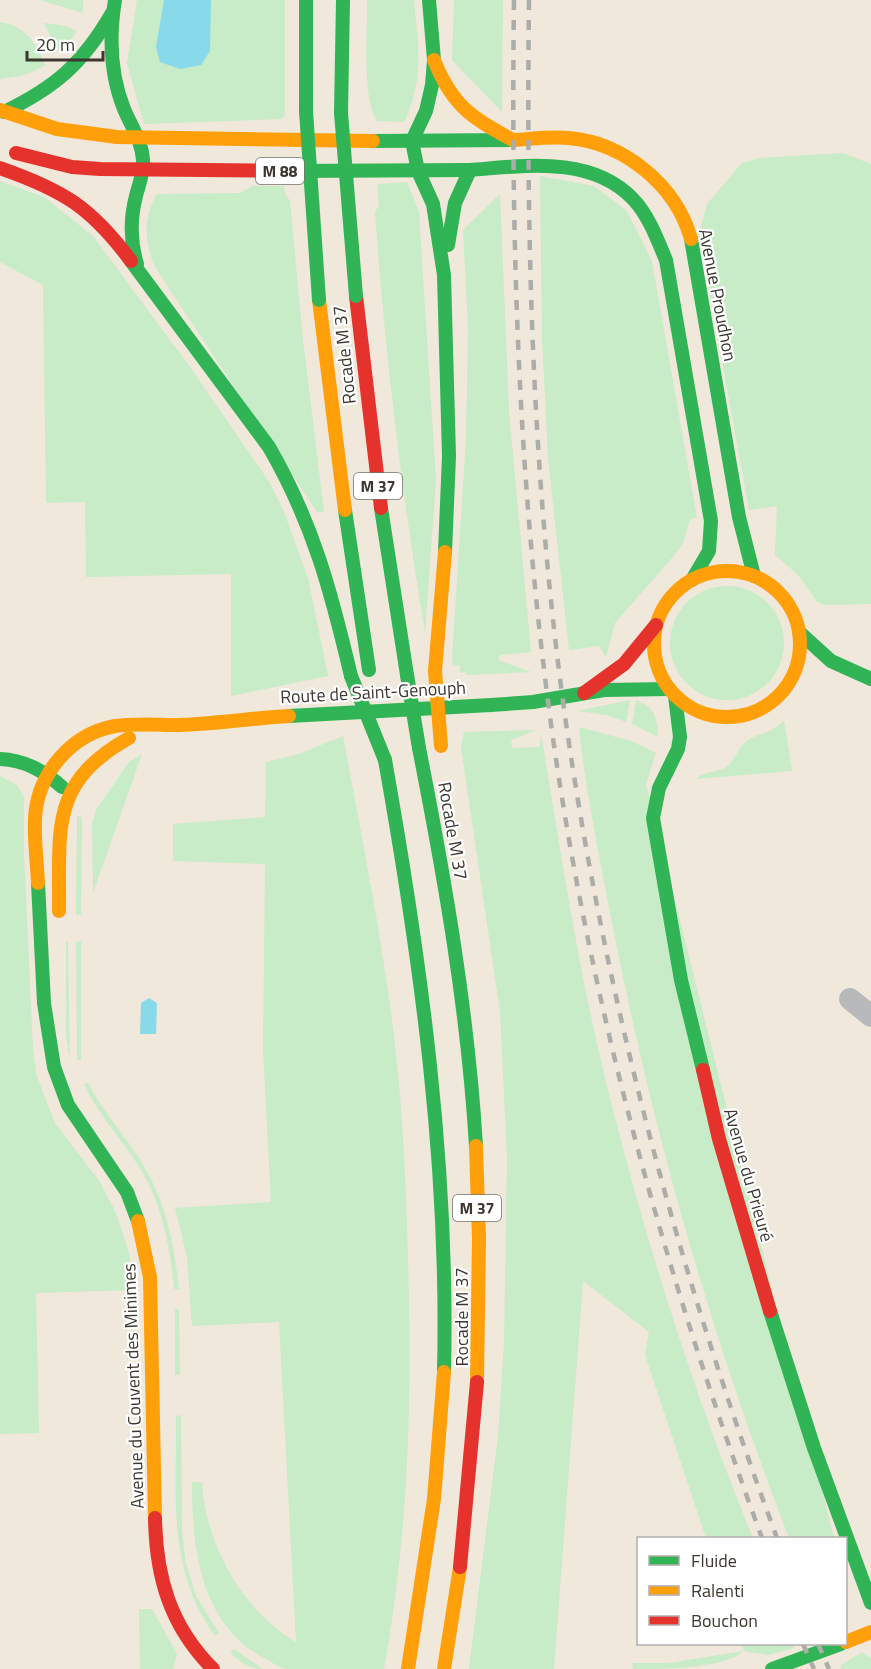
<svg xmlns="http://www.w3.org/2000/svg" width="871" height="1669" font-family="'Titillium Web',sans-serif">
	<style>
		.green { fill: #c8ebc8 }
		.water { fill: #88d9e9 }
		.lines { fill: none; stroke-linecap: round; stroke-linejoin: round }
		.street { stroke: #b8b9ba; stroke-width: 22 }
		.fast { stroke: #30b455; stroke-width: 14 }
		.slow { stroke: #ff9f0a; stroke-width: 14 }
		.jam { stroke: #e5322d; stroke-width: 14 }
		.rail { stroke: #acaca9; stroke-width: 4.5; stroke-dasharray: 10 10; stroke-linecap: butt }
		.fast-bridge { stroke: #30b455; stroke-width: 14 }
		.slow-bridge { stroke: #ff9f0a; stroke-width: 14 }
		.labels { text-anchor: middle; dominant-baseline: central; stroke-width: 4.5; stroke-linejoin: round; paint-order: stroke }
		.shield { fill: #fff; stroke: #76736d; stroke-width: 1.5 }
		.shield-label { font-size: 16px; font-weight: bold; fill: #3c372f }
		.street-label { font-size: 18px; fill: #3c372f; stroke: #fff }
	</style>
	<rect width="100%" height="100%" fill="#efe8db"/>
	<g class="green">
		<polygon points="40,0 83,0 83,13"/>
		<polygon points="137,0 285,0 285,114 282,119 144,124 127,63"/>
		<path d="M367,0H414C418,46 425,79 404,122L377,121C361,95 368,31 367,0Z"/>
		<polygon points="454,0 503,0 502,112 452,60"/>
		<path d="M0,22C25,26 37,43 45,66L25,75L0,79Z"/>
		<polygon points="44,23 66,26 77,31 60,54"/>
		<polygon points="843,153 871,164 871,604 824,605 817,602 798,575 775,555 777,506 749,510 699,234 707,204 741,164 759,158"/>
		<polygon points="540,176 594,186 627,211 652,261 697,518 690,519 684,541 677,552 615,623 606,657 599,646 569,650 548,458 542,337"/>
		<polygon points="0,181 44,197 93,236 190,367 270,483 284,512 308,578 328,676 231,696 231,574 86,577 85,502 46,503 43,285 0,262"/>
		<path d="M407,182L419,212L436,480L425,633C402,493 385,354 375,212L379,206L377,184Z"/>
		<path d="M252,186H284L285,193L290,201L303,340L324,512H317L155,267C144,242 143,218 157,194L240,193Z"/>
		<polygon points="500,194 509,411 531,652 500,655 498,660 531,672 465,675 465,672 460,673 460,665 453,666 452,657 466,440 468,328 463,230"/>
		<circle cx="727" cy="643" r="57"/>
		<polygon points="630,700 626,722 607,715 577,711"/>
		<path d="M636,700C655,708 657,717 658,737L632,724Z"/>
		<path d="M784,720L792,771L696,779C704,771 716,773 726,767C736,760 738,747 747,741C760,732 774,733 784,720Z"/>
		<path d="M579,727L631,741L656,753L646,784L834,1538H789C713,1342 655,1139 614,933C601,864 586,796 579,727Z"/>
		<path d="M536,730L511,740L512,748L540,747L541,733C561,854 579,975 609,1094C647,1245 694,1395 753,1538H706L645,1355L649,1332L583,1281L554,1669H469L498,1436L504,1344L507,1157L500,1012L461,747L464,732Z"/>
		<path d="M343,736C361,834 381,931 393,1029C403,1106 406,1183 408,1260C412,1403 409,1528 384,1669C355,1669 314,1669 287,1669C279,1668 269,1660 262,1657C199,1622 192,1546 192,1482H202C205,1543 242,1611 296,1642L279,1322L192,1326L187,1257L175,1208L271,1202L263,1050L265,864L173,861V824L265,817L266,762L299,754Z"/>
		<polygon points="142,754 93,893 92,824 96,810 129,762"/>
		<polygon points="0,776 17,785 24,797 24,853 33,1050 37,1077 55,1123 100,1182 116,1213 129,1253 132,1290 36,1293 39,1433 0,1434"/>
		<polygon points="77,816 82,817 81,915 76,915"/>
		<polygon points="81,941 81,1060 77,1060 76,942"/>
		<polygon points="66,942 68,942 70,1061 66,1035"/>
		<path d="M88,1083C103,1112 125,1135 142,1163C166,1202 174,1244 179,1289H174C170,1246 162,1202 138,1165C120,1137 98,1114 84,1084Z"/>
		<polygon points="175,1309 179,1309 180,1375 175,1375"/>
		<path d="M181,1415L182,1531L186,1564L196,1596L219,1633L215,1636C166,1567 177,1496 176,1416Z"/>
		<polygon points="139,1609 152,1609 177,1654 173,1669 140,1669"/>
		<path d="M741,1644H792L794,1648L768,1655L744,1651C723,1669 663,1669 633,1669L632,1663H668L744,1651Z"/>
		<path d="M234,1649L263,1669C249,1669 241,1662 230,1653Z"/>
		<polygon points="862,1652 871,1658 871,1669 841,1669 840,1666"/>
	</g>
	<g class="water">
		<polygon points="164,0 211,0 210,51 201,65 180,69 160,62 156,47"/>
		<polygon points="149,998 157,1003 156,1034 140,1034 141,1003"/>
	</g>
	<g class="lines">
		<polyline class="street" points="850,999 871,1016"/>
		<g class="fast">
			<path d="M115,0C109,37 110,74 124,109C131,126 142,141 143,160C144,173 139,184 136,196C130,219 130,241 137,264"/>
			<polyline points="306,0 306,111"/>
			<polyline points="429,0 434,60 432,85 426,111 412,141 418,171 433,204 444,275 449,456 445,552"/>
			<path d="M4,112C56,87 83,63 112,13"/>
			<polyline points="341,113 343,0"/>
			<polyline points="373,141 513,140"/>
			<path d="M470,170C524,166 591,155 633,199C649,216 657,239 666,260L711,521L709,551L692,580"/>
			<polyline points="293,171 470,170"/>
			<polyline points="691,239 739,517 754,576"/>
			<polyline points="448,245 455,203 470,170"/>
			<path d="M131,261L269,447C313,523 331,591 351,676"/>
			<polyline points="381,508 407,675"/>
			<polyline points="345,510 369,670"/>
			<polyline points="799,632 831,661 871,679"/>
			<polyline points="675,696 680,737 678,749 659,788 653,818 681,980 703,1070"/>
			<polyline points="289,716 491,705 533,702 604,690 669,689"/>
			<path d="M419,748C445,880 468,1012 476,1146"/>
			<path d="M0,759C25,760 44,771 62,787"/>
			<path d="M385,760C421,963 449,1165 444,1372"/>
			<polyline points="38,883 44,1003 54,1067 68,1105 127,1192 138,1221"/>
			<polyline points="770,1311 814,1448 871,1603"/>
			<polyline points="772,1669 841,1644"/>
		</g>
		<g class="slow">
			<path d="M434,60C452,105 471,118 513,140"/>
			<polyline points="0,110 57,129 117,137 373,141"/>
			<path d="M513,140C531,139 551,136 569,138C624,143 676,185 691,239"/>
			<polyline points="319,300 345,510"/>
			<circle cx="727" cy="644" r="73"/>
			<polyline points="435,671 445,552"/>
			<path d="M38,883C37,862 34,840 35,819C37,774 71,734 115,726C136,723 158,725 179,725C216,724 252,718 289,716"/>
			<path d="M59,911C60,829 49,783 129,738"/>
			<polyline points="476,1146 479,1238 477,1382"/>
			<polyline points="138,1221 150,1277 155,1518"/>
			<polyline points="846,1642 871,1632"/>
			<polyline points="408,1669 434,1499 444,1372"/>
			<polyline points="444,1669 460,1567"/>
		</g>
		<g class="jam">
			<polyline points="16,153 72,167 100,169 293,171"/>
			<path d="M0,168C63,190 91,207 131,261"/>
			<polyline points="356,296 381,508"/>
			<polyline points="584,693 624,664 656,625"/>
			<polyline points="703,1070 719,1139 770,1311"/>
			<path d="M155,1518C156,1577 170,1626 213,1669"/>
			<polyline points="460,1567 477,1382"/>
		</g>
		<g class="rail">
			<path d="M514,0C511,223 517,447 544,669C579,966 659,1258 762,1538"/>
			<path d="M529,0C526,242 532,484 566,723C606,1002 679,1274 777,1538"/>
			<polyline points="803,1644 814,1669"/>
			<polyline points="818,1644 829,1669"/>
		</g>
		<g class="fast-bridge">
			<polyline points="306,111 319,300"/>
			<polyline points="341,113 356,296"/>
			<polyline points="407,675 419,748"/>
			<polyline points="351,676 385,760"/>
		</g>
		<polyline class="slow-bridge" points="435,671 441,746"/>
	</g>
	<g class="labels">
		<g class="shield">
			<rect x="256" y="158" width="48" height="26" rx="4.5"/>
			<rect x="354" y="473" width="48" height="26" rx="4.5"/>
			<rect x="453" y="1195" width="48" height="26" rx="4.5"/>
		</g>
		<g class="shield-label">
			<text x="280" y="171">M 88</text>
			<text x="378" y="486">M 37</text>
			<text x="477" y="1208">M 37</text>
		</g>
		<g class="street-label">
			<text transform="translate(718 295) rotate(79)">Avenue Proudhon</text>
			<text transform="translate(344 355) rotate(-96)">Rocade M 37</text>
			<text transform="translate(373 692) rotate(-3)">Route de Saint-Genouph</text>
			<text transform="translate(453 831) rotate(80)">Rocade M 37</text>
			<text transform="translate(749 1175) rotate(74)">Avenue du Prieuré</text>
			<text transform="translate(461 1317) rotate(-90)">Rocade M 37</text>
			<text transform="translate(133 1386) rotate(-92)">Avenue du Couvent des Minimes</text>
		</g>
	</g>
	<rect x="637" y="1537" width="210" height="108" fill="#ffffff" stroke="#b1afac" stroke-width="1.5"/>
	<rect x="649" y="1556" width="30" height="9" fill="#30b455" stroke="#b1afac" stroke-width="1.5"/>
	<text x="691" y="1567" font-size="18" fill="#3c372f">Fluide</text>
	<rect x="649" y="1586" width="30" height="9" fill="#ff9f0a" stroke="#b1afac" stroke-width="1.5"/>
	<text x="691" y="1597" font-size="18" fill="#3c372f">Ralenti</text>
	<rect x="649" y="1616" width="30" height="9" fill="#e5322d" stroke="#b1afac" stroke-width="1.5"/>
	<text x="691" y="1627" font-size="18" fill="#3c372f">Bouchon</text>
	<path d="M27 51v9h76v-9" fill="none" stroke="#3c372f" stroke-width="3"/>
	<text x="36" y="51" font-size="18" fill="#3c372f" stroke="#ffffff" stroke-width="4.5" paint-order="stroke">20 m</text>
</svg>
